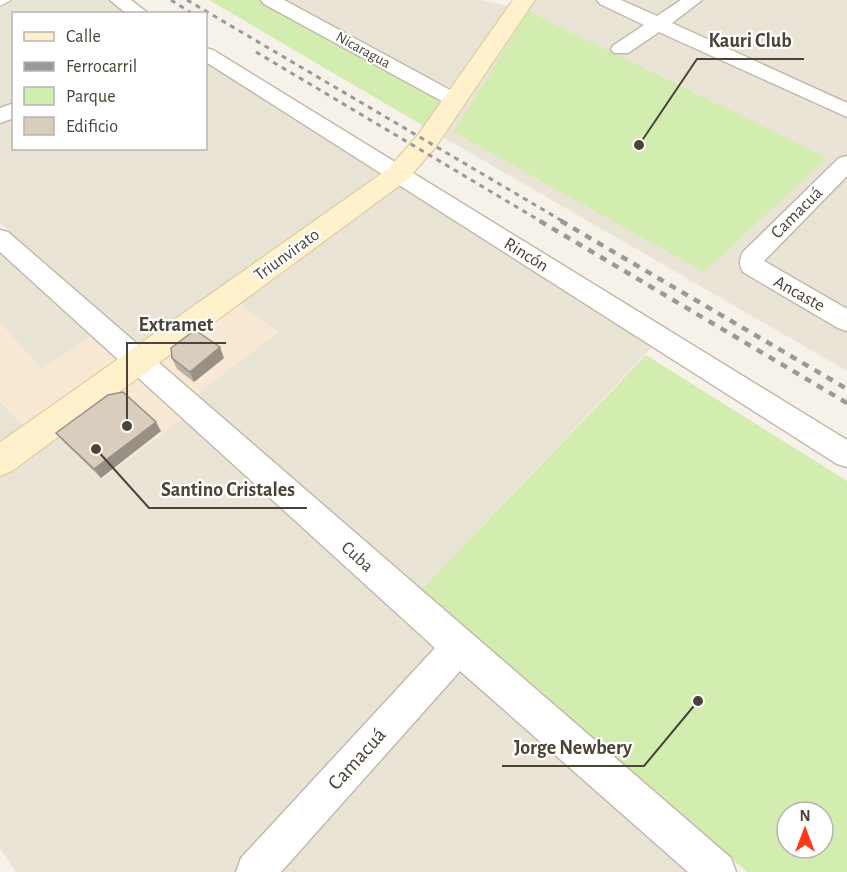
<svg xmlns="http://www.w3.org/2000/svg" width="847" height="872" font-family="'Alegreya Sans',sans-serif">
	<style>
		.residential { fill: #eae4d7 }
		.commercial { fill: #f9e9d4 }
		.green { fill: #d3edb0; fill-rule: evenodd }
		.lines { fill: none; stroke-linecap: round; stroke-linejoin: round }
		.lane-casing { stroke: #c3baab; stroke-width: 2 }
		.street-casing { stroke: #c3baab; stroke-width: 3 }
		.secondary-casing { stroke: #dac796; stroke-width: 2 }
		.lane { fill: #fff; fill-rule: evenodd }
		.street { fill: #fff; fill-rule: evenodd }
		.secondary { fill: #fff1cb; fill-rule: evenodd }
		.rail-far1 { stroke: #999; stroke-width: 3; stroke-dasharray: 5 5; stroke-linecap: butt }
		.rail { stroke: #999; stroke-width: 4.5; stroke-dasharray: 7 7; stroke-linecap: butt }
		.wall { fill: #bbb1a3 }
		.shaded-wall { fill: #989085 }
		.building { fill: #d9cebe; stroke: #989085; stroke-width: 1.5 }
		.labels { text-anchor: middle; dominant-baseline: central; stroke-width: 4.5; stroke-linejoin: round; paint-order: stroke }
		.far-street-label { font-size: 15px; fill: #4b4337; stroke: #fff }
		.street-label { font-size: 18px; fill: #4b4337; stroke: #fff }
		.near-street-label { font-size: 21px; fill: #4b4337; stroke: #fff }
		.leader { fill: none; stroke: #4b4337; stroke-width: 2 }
		.callout-dot { fill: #4b4337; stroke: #fff; stroke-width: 2 }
		.callout-label { font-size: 20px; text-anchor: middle; font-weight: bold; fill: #4b4337; stroke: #fff; stroke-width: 4.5; stroke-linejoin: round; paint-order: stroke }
	</style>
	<rect width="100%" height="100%" fill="#f6f2ea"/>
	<g class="residential">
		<polygon points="0,0 109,0 130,13 14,14 14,148 206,148 206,60 381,168 384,175 142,343 133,339 0,223"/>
		<polygon points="277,0 480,0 512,7 455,86 448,86 438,85"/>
		<polygon points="530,0 595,0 661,31 705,0 847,0 847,371 441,136"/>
		<polygon points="618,0 682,0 659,14 652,14"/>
		<polygon points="403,187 654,345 421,590 193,397 277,333 239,303 396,188"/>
		<polygon points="0,248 95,334 42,369 0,323"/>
		<polygon points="0,401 28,431 0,450"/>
		<polygon points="182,419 429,636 434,651 241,872 16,872 0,849 0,472 58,431 103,478"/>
		<polygon points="465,670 700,872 275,872 458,671"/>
	</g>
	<g class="commercial">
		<polygon points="239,303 278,332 193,397 162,368 161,362 164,357"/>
		<polygon points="0,323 42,369 95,334 119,360 28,431 0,400"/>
		<polygon points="132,381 143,382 182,419 103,478 58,431"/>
	</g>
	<g class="green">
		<polygon points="209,0 263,0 447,100 427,128"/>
		<polygon points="528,11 827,158 704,272 454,132"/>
		<path d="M646,355L847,481V872H747L421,590ZM787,812H823V848H787Z"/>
	</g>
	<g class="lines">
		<defs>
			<polygon id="lane" points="0,0 11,0 0,6"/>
			<g id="street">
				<polygon points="110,0 131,0 149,14 127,14"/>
				<polygon points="261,0 284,0 463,97 466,101 463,105 456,107 449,105 264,4"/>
				<polygon points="597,0 621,0 657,16 681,0 702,0 672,23 847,103 847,117 659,32 628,53 614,53 611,49 614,45 644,25 600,4"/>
				<polygon points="206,48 213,50 847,440 847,467 837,464 206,62"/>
				<polygon points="14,103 14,118 0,123 0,108"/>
				<path d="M847,156V176L764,261L847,309V331L838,328L743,272C739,265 739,260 743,252L839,158Z"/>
				<polygon points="0,230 8,232 731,858 736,872 688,872 460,671 281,872 236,872 241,858 435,648 0,252"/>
			</g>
			<polygon id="secondary" points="513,0 535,0 435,148 406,181 12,471 0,476 0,442 388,169 417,136"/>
		</defs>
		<use href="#lane" class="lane-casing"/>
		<use href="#street" class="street-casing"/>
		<use href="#secondary" class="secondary-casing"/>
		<use href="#lane" class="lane"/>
		<use href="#street" class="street"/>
		<use href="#secondary" class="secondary"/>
		<g class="rail-far1">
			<polyline points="171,0 193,14"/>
			<polyline points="187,0 564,222"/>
			<polyline points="256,52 542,222"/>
		</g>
		<g class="rail">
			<polyline points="540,221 847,403"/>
			<polyline points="561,221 847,389"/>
		</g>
	</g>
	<g class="wall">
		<polygon points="172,358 224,358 194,382 177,369"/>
		<polygon points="161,431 101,478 64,442 56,433"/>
	</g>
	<g class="shaded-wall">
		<polygon points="220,347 224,358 194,382 190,372"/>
		<polygon points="156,422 161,431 101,478 94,469"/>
	</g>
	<g class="building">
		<polygon points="195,330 220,347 190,372 172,358 171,348"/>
		<polygon points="123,392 156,422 94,469 56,433 108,395"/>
	</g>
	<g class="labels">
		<g class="far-street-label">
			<text transform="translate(363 50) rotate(29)">Nicaragua</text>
		</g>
		<g class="street-label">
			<text transform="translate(797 213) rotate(-45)">Camacuá</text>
			<text transform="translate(287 255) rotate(-36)">Triunvirato</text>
			<text transform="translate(526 255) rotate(32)">Rincón</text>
			<text transform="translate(799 294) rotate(29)">Ancaste</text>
			<text transform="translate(357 557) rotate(42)">Cuba</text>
		</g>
		<g class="near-street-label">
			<text transform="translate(357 759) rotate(-48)">Camacuá</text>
		</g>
	</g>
	<path class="leader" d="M639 145L697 59H804M127 426L127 343H226M96 449L149 508H307M698 701L644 766H502"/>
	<g class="callout-dot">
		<circle cx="639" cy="145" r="6"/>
		<circle cx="127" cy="426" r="6"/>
		<circle cx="96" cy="449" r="6"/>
		<circle cx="698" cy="701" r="6"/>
	</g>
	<g class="callout-label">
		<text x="750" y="47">Kauri Club</text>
		<text x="176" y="331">Extramet</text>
		<text x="228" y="496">Santino Cristales</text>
		<text x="573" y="754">Jorge Newbery</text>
	</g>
	<rect x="12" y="12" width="195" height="138" fill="#ffffff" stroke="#b7b4af" stroke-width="1.5"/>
	<rect x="24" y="32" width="30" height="9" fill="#fff1cb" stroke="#b7b4af" stroke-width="1.5"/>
	<text x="66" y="42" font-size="18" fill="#4b4337">Calle</text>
	<rect x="24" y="62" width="30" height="9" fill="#999999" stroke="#b7b4af" stroke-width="1.5"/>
	<text x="66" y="72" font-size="18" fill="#4b4337">Ferrocarril</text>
	<rect x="24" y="87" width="30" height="18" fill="#d3edb0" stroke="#b7b4af" stroke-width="1.5"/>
	<text x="66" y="102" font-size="18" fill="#4b4337">Parque</text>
	<rect x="24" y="117" width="30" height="18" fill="#d9cebe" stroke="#b7b4af" stroke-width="1.5"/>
	<text x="66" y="132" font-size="18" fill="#4b4337">Edificio</text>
	<g transform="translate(805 830)"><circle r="28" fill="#ffffff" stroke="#b7b4af" stroke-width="1.5"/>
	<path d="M0-4.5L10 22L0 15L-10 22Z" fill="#ff3618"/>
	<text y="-9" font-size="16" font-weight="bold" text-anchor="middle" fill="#4b4337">N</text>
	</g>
</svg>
